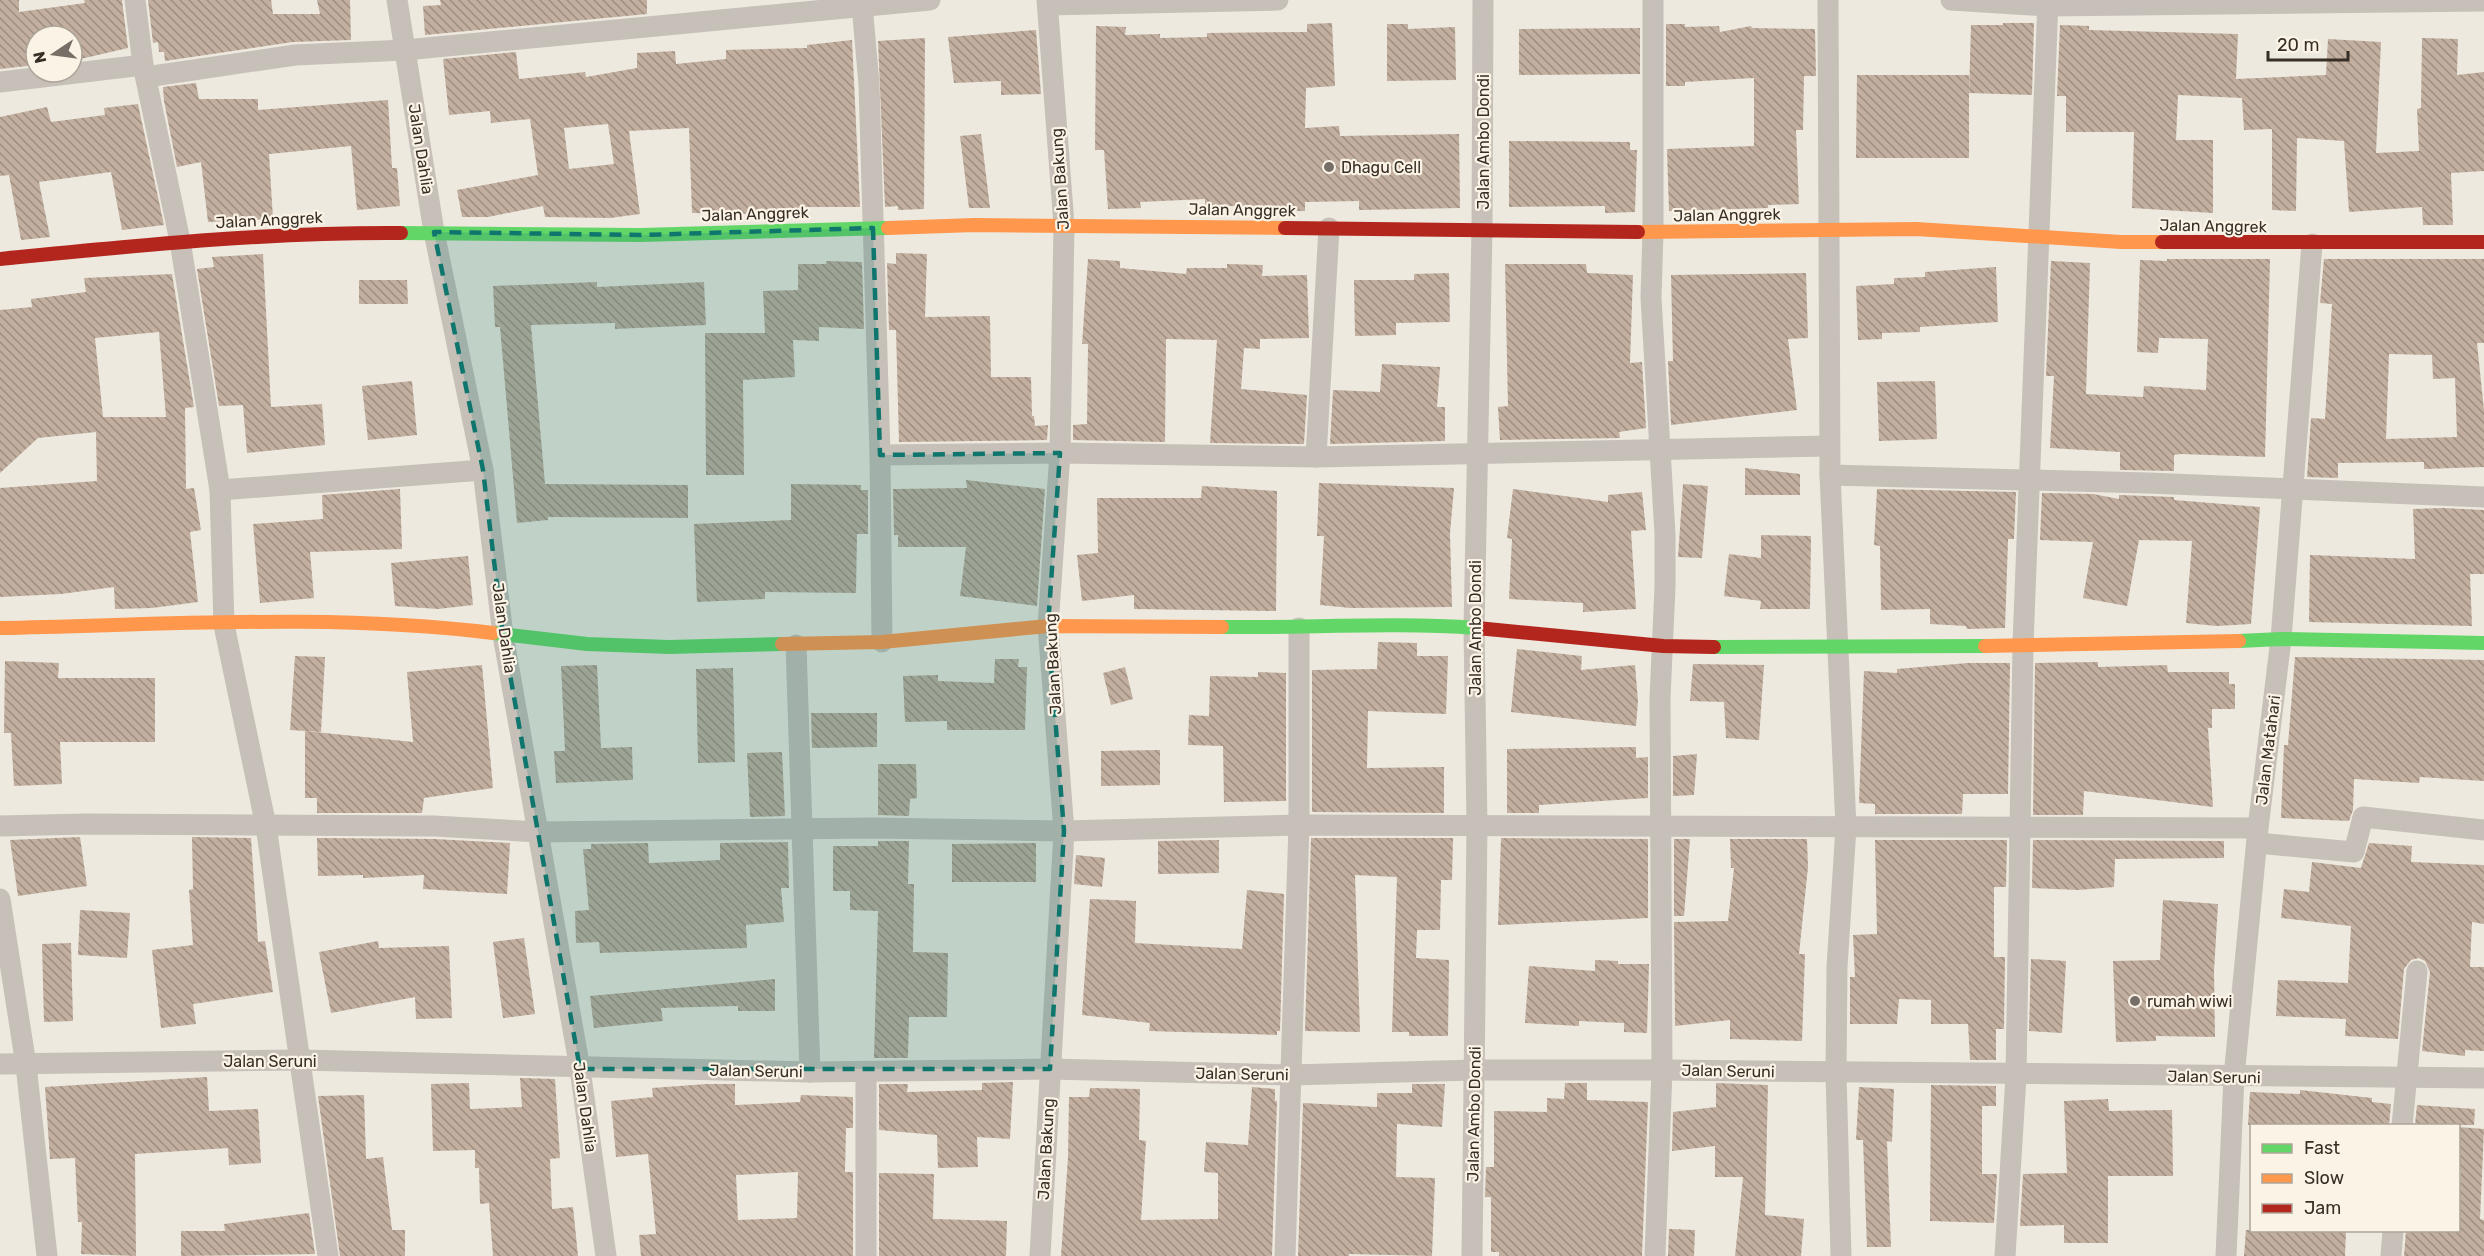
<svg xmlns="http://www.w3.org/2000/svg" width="2484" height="1256" font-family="Rubik,sans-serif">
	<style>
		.building { fill: url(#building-back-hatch); fill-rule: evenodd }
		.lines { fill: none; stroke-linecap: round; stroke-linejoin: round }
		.street { stroke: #c6c0b8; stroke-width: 21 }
		.fast { stroke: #63d668; stroke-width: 14 }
		.slow { stroke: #ff974d; stroke-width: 14 }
		.jam { stroke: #b3261e; stroke-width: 14 }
		.marked { fill: #0f766e; fill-opacity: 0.2; stroke: #0f766e; stroke-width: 4.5; stroke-dasharray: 12 8; stroke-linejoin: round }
		.poi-dot { fill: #776f67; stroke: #fbf4e6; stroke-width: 2 }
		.labels { text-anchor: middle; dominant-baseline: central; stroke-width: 4.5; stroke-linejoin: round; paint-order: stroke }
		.street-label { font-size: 16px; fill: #372e26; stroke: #fbf4e6 }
		.poi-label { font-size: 16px; fill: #372e26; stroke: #fbf4e6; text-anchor: start }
	</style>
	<defs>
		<pattern id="building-back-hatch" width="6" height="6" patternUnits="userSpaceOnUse" patternTransform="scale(1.5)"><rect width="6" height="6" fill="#c2af9f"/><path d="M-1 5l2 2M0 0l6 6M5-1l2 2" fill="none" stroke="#9e8f81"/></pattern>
	</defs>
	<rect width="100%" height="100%" fill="#ede9df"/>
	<g class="building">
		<polygon points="0,0 19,0 19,12 85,3 84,0 122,0 128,48 72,61 72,36 36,36 36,65 0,69"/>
		<polygon points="148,0 271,0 273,14 320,14 317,0 350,0 351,40 293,42 165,61 164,52 159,52 158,42 153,43"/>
		<polygon points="440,0 647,0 647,14 425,35 423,6 441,5"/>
		<polygon points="1332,23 1335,86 1306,88 1305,128 1339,126 1340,136 1459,134 1460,208 1359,210 1359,201 1305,202 1305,211 1274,211 1274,206 1205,206 1205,199 1140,202 1141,208 1108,209 1104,150 1095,150 1096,26 1126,27 1125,35 1160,34 1160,38 1207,37 1207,33 1307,32 1307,24"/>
		<polygon points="2003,23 2034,23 2032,95 1969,93 1971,25 2003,25"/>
		<polygon points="1387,24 1408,24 1408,29 1455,27 1456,80 1387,81"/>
		<polygon points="1666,24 1685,24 1685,27 1719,26 1720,32 1751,26 1752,28 1815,29 1816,76 1804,76 1803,130 1796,130 1799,204 1768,205 1768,208 1669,211 1667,149 1754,146 1754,78 1685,82 1685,86 1666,86"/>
		<polygon points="2060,25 2089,26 2089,30 2238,34 2236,79 2326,75 2328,39 2381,42 2376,153 2419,151 2417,109 2421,108 2422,38 2458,39 2457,75 2484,72 2484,171 2451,173 2453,225 2423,225 2422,207 2349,212 2344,141 2297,138 2296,211 2272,210 2272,129 2244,130 2242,98 2178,95 2176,140 2213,140 2213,213 2132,208 2134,132 2066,132 2066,96 2057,96"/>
		<polygon points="1640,28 1640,74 1519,75 1519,29"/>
		<polygon points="1036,30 1041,94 1001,95 1001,81 954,83 948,37"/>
		<polygon points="925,38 924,209 898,210 898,206 885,207 878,41"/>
		<path d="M852,40L860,207H805V211L769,214L692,213L689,128L629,131L640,214L610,218L545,217L543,206L488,217H462L457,190L538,175L530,119L491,123L490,111L449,115L443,59L516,52L519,79L585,72L586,77L637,68V53L675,51L676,64L726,59V50L807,48V45ZM608,124L614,164L569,169L564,128Z"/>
		<polygon points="1857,75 1969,75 1969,158 1856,158"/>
		<polygon points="196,83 199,99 258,99 258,110 388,100 392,168 397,168 400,206 357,210 351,146 269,154 273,219 208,222 201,162 177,167 164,101 163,87"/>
		<polygon points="138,104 164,225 122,230 111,172 39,182 50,237 21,240 9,175 0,176 0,117 47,107 51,122 105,115 104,108"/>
		<polygon points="981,134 990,208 969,208 960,136"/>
		<polygon points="1509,141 1630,142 1630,150 1637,150 1635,212 1605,213 1605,206 1509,207"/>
		<polygon points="896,253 927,254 925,317 990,316 991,377 1031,377 1032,416 1034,416 1035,426 1048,425 1047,440 899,442 896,330 889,330 887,263 896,264"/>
		<polygon points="263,254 271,407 322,404 325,445 247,453 243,405 219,406 197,269 214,267 212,257"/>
		<polygon points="1088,259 1120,261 1120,268 1186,274 1187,268 1227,268 1227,264 1263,265 1262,276 1307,275 1309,338 1260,339 1260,349 1244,348 1241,389 1307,395 1304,444 1210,443 1217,340 1166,339 1165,442 1073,440 1073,425 1087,424 1088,344 1082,344"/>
		<polygon points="2167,259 2270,259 2265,457 2181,454 2174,455 2174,471 2120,470 2120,452 2050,448 2054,376 2046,376 2051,261 2090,263 2086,394 2143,397 2144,386 2206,390 2208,339 2159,338 2158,353 2137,352 2140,260 2167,261"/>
		<path d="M2324,259H2484V343H2477L2484,410V467L2424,469V462L2338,463V478L2307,477L2311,418L2325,419L2332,304L2320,303ZM2389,354L2432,355L2433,379L2455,378L2457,437L2386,439Z"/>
		<polygon points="826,261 862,262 864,329 819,327 819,341 793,340 795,377 743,380 744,475 706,475 705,333 765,333 763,291 798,290 798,264 826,264"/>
		<polygon points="1505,264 1586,264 1587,273 1633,275 1630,363 1642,362 1646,428 1619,432 1620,438 1500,440 1498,407 1508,406"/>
		<polygon points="1996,267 1998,322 1920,327 1920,332 1882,333 1882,339 1858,340 1856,286 1894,284 1894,278 1925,277 1925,272"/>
		<polygon points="1449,273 1450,322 1396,323 1396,335 1355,336 1354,280 1414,280 1414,274"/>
		<polygon points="1806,273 1808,338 1788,339 1797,410 1671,425 1668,361 1673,361 1671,275"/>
		<path d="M172,274L194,407L185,408L186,489L194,488L201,530L190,532L198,602L152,608L115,609L114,587L61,594L0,597V488L97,481L96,432L38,438L0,473V310L32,307L31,299L86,292L84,278ZM159,332L166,417H103L95,338Z"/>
		<polygon points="359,280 407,280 408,304 359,304"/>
		<polygon points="597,282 597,287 704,282 706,325 615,329 615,323 531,325 545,484 688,485 688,518 548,517 548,520 517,523 500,327 495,327 493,286"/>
		<polygon points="1382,364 1440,367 1437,407 1445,407 1445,441 1330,444 1333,390 1380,392"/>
		<polygon points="412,381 417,435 368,440 362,386"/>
		<polygon points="1935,381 1937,439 1879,441 1877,382"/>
		<polygon points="1745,468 1800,474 1800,495 1745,495"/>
		<polygon points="966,480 1045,489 1037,606 960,596 966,547 898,547 898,535 894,535 893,489 967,488"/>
		<polygon points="1319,483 1454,488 1450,533 1452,607 1351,608 1320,605 1324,536 1317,536"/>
		<polygon points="791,484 861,485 861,490 868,490 868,534 857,534 856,593 765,592 765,599 697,602 694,524 791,520"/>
		<polygon points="1683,484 1708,486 1702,558 1678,557"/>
		<polygon points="1202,486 1277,491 1276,611 1134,609 1134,595 1082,601 1077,555 1098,553 1097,498 1201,498"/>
		<polygon points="400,489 402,549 310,552 314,598 260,603 253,524 323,519 322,495"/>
		<polygon points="1513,489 1608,502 1608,495 1642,492 1646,530 1631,531 1636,609 1583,612 1583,603 1509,599 1512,539 1507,538"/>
		<polygon points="1877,489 2016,492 2014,539 2008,539 2008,542 2005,628 1967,629 1966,626 1930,624 1930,609 1881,610 1880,546 1874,545"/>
		<polygon points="2042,493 2093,494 2119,499 2119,495 2174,497 2174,500 2260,507 2251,624 2217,626 2186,623 2192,541 2139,540 2127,606 2083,598 2093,542 2040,540"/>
		<polygon points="2442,508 2484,510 2484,574 2470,574 2472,626 2309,622 2310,555 2415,559 2413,509"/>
		<polygon points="1761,535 1811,536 1810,609 1760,609 1761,601 1724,596 1729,554 1761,558"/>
		<polygon points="468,556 473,605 438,609 395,606 391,563"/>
		<polygon points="1378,642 1417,643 1417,656 1448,656 1446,714 1368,711 1367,768 1444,767 1444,813 1312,812 1312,670 1377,669"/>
		<polygon points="1517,649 1582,656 1581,670 1635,665 1638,701 1636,726 1511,712"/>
		<polygon points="295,656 325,657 321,732 290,730"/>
		<polygon points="2295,657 2484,660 2484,781 2420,777 2419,783 2354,779 2353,810 2349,821 2281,818 2284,745 2288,745"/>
		<polygon points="995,659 1019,659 1018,667 1027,667 1025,730 947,730 947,721 905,722 903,676 938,675 938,681 994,683"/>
		<polygon points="5,661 59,663 58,678 155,678 155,742 60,742 62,784 14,786 11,733 4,733"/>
		<polygon points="2098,662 2098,667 2167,665 2168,672 2229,672 2229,684 2235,684 2235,709 2212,709 2212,728 2208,728 2213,807 2084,791 2083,815 2033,815 2035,663"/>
		<polygon points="1968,663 2010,663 2008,794 1963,794 1962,814 1875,814 1875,804 1859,803 1864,671 1897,673 1897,669"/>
		<polygon points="1693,664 1764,665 1759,740 1726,738 1724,702 1690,701"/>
		<polygon points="482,665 493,788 424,798 422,813 317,813 317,798 305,798 305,731 413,742 407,672"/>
		<polygon points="597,665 601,748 632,747 633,780 556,783 554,751 565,751 561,666"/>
		<polygon points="1125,667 1133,699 1111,705 1103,673"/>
		<polygon points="733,668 735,762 698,763 696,669"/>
		<polygon points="1258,672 1286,673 1286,801 1224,802 1223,746 1188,745 1189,715 1209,716 1210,676 1258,677"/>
		<polygon points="811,713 877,713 877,747 812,748"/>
		<polygon points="1636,747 1636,758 1648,757 1648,798 1539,805 1539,813 1507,813 1507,749"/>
		<polygon points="1160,750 1160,785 1101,786 1101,751"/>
		<polygon points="782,752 785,816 750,817 747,753"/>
		<polygon points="1697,754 1694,795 1673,796 1673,756"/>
		<polygon points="878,764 916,764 917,798 910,799 909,816 878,815"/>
		<polygon points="80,837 87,886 18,896 10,840"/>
		<polygon points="192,837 251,838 258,942 265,941 273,992 193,1004 196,1024 161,1028 152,950 193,945 189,890 193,889"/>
		<polygon points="317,838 434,839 510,843 507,894 423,889 424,875 363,878 363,875 318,876"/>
		<polygon points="1311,838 1453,838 1452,880 1441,880 1440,930 1417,930 1416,958 1449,960 1448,1036 1409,1036 1409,1032 1392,1032 1397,877 1355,875 1360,1032 1305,1031"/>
		<polygon points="1501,838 1648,839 1648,918 1498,925"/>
		<polygon points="1674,839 1690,839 1684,916 1674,916"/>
		<polygon points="1730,839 1807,839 1808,867 1799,954 1805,954 1802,1041 1730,1039 1730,1020 1675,1026 1674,922 1728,921 1734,868 1731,868"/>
		<polygon points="1219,840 1219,873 1158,874 1158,841"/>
		<polygon points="1875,840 2007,840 2006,887 1994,887 1994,957 2005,957 2004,1029 1996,1029 1996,1060 1970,1060 1968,1024 1931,1024 1931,1000 1899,999 1897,1024 1850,1024 1850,977 1855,977 1853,935 1877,934"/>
		<polygon points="2033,840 2224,841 2224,858 2115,859 2114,887 2078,890 2032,888"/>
		<polygon points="878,841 909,841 908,884 914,884 913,952 948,953 947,1017 909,1017 908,1058 874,1058 878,911 850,910 850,891 833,891 833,846 878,846"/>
		<polygon points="788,842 789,888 781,888 784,922 746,925 747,948 600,953 599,942 576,943 575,911 589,910 583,849 591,849 591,844 648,843 649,863 720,860 720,843"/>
		<polygon points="1036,843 1036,882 952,882 952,844"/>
		<polygon points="2369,843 2412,846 2411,862 2484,865 2484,924 2472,922 2470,967 2484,967 2484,1051 2465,1050 2465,1056 2422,1051 2430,972 2425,961 2419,958 2411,960 2404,969 2398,1039 2345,1036 2346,1019 2276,1016 2278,980 2348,983 2351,926 2281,918 2284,889 2309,892 2312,862 2361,868"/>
		<polygon points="1076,855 1105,858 1102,887 1074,884"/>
		<polygon points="1247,890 1284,894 1280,1031 1277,1031 1277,1035 1149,1031 1150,1023 1082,1015 1090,899 1136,901 1135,943 1242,949"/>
		<polygon points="2163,900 2218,904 2214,971 2215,1037 2156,1036 2156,1041 2116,1042 2113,961 2160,960"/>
		<polygon points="80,910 130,913 127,958 78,955"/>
		<polygon points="524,938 535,1014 503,1018 493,942"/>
		<polygon points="378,941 379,948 449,946 452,1018 416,1019 415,997 331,1013 319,952"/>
		<polygon points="71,943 73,1021 44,1022 42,944"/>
		<polygon points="2031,959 2066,961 2062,1033 2029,1031"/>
		<polygon points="1595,960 1618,961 1618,964 1649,964 1647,1033 1624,1032 1624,1023 1579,1021 1579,1026 1525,1023 1529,966 1595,971"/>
		<polygon points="775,979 775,1011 738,1011 738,1006 661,1008 663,1021 594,1028 590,996"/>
		<polygon points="207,1077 209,1111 258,1109 261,1163 229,1165 228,1148 135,1154 136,1256 81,1254 82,1222 78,1222 75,1158 50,1159 45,1087"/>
		<polygon points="520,1078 555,1079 560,1158 550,1159 552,1209 573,1207 578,1256 493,1256 489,1203 480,1204 479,1168 475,1168 475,1150 433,1151 431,1084 469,1083 470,1109 522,1107"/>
		<polygon points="1013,1082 1010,1139 977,1137 978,1167 938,1168 937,1135 879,1130 879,1084 908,1084 907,1092 982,1090 982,1083"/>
		<polygon points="1565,1083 1587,1083 1587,1100 1648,1102 1642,1256 1499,1256 1499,1252 1491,1252 1491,1197 1485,1197 1486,1167 1494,1167 1494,1111 1547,1112 1547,1098 1564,1099"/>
		<polygon points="1716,1083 1768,1085 1765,1215 1804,1219 1801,1256 1735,1256 1743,1177 1715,1177 1715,1146 1672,1151 1673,1112 1716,1107"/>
		<path d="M707,1084H735V1105L800,1102L801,1095L853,1097V1128H846L845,1172H853V1256H641L639,1235L656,1234L648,1154L616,1157L611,1101L653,1097L652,1088ZM798,1172L797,1218L738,1220L736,1175Z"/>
		<polygon points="1412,1084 1445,1084 1442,1127 1397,1124 1396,1177 1435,1178 1432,1256 1349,1254 1349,1256 1298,1256 1303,1103 1377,1107 1377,1093 1412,1093"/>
		<polygon points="1931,1085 1996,1086 1996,1106 1982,1106 1982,1174 1997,1174 1994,1223 1930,1221"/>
		<polygon points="1252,1087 1275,1089 1275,1101 1277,1101 1272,1256 1061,1256 1068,1158 1069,1097 1089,1097 1090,1088 1140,1089 1139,1140 1146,1141 1141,1220 1218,1219 1218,1173 1204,1172 1206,1142 1248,1145"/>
		<polygon points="1859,1087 1894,1089 1892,1142 1887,1141 1891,1247 1867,1247 1863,1140 1856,1140"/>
		<polygon points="2300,1090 2372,1098 2372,1102 2391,1104 2389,1125 2248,1125 2250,1092 2300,1094"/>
		<polygon points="364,1095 366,1159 383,1157 392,1230 405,1230 405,1256 340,1256 318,1096"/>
		<polygon points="2108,1099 2109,1111 2172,1110 2173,1176 2108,1176 2108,1243 2064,1243 2064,1225 2020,1226 2023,1174 2067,1173 2064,1101"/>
		<polygon points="2417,1105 2475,1109 2474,1125 2415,1125"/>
		<polygon points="2458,1127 2484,1129 2480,1219 2484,1220 2484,1256 2404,1256 2406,1230 2458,1230 2461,1170 2458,1170"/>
		<polygon points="879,1173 934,1174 933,1219 1007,1221 1006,1256 879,1256"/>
		<polygon points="309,1213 315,1254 181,1256 181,1231 225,1231 224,1224"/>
		<polygon points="1669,1229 1695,1230 1694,1256 1668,1256"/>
		<polygon points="2246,1230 2346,1230 2345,1256 2244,1256"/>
	</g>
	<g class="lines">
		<g class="street">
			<polyline points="135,0 143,65 180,241 220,490 224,625 266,826 328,1256"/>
			<polyline points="397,0 434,232 483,470 503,635 580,1069 606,1256"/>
			<polyline points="1653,0 1653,232 1651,298 1665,534 1665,587 1660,698 1662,1070 1655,1256"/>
			<polyline points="1828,0 1830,475 1846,827 1837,967 1836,1074 1841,1256"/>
			<polyline points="1951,0 2048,6 2484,1"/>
			<polyline points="862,5 869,84 880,455 882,642"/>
			<polyline points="1048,5 1278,0"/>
			<polyline points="146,77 295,55 405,50 930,0"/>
			<polyline points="0,82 143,65"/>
			<polyline points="880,455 1060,453 1316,457 1829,446"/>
			<polyline points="1316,457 1329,228"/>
			<polyline points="1830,475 2148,483 2484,497"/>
			<polyline points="220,490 483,470"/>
			<polyline points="796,645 810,1072"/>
			<polyline points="0,826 86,824 434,826 539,832 872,828 1064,831 1299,825 2258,828"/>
			<polyline points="2257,843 2354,852 2363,817 2484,830"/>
			<polyline points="0,899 26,1065 47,1256"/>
			<polyline points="0,1064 300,1060 810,1072 1050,1069 1291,1075 1475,1070 1662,1070 2484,1078"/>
			<polyline points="2402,1126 2417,971"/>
			<polyline points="866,1256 866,1072"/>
			<polyline points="1040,1256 1064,831 1048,626 1060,453 1064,225 1047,0"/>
			<polyline points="1285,1256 1299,825 1299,628"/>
			<polyline points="1472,1256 1477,825 1474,628 1482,230 1483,0"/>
			<polyline points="2005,1256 2016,1076 2023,644 2048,0"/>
			<polyline points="2226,1256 2234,1077 2258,828 2281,639 2312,244"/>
			<polyline points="2391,1256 2393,1230"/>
		</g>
		<g class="fast">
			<polyline points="401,233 641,235 888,228"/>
			<path d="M1222,627C1307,628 1392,622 1477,628"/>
			<polyline points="493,633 587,644 669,647 782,644"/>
			<polyline points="2239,641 2281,639 2484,643"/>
			<polyline points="1714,647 1985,646"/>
		</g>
		<g class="slow">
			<polyline points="888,228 975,225 1285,228"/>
			<polyline points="1638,232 1916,229 2121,242 2162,242"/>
			<path d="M0,628C163,625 331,613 493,633"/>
			<polyline points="782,644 882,642 1048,626 1222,627"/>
			<polyline points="1985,646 2239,641"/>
		</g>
		<g class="jam">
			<polyline points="1285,228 1638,232"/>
			<polyline points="2162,242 2484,242"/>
			<path d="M0,259C133,246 266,232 401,233"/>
			<polyline points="1477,628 1663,646 1714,647"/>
		</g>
	</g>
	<path class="marked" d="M873,228L880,455L1060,453L1048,626L1064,831L1050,1069H580L503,635L483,470L434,232L641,235Z"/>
	<g class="poi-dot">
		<circle cx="1329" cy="167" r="6"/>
		<circle cx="2135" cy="1001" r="6"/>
	</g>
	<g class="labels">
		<g class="street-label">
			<text transform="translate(1483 142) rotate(-90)">Jalan Ambo Dondi</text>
			<text transform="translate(421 149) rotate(81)">Jalan Dahlia</text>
			<text transform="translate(1060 179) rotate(-94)">Jalan Bakung</text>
			<text transform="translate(1242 210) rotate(1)">Jalan Anggrek</text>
			<text transform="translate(755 214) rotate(-2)">Jalan Anggrek</text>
			<text transform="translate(1727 215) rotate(-1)">Jalan Anggrek</text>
			<text transform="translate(269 220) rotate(-3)">Jalan Anggrek</text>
			<text transform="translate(2213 226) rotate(1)">Jalan Anggrek</text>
			<text transform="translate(504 628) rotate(82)">Jalan Dahlia</text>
			<text transform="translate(1475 628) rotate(-90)">Jalan Ambo Dondi</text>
			<text transform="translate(1053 664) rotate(-93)">Jalan Bakung</text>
			<text transform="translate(2268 750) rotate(-83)">Jalan Matahari</text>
			<text x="270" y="1061">Jalan Seruni</text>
			<text transform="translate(756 1071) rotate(1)">Jalan Seruni</text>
			<text transform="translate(1728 1071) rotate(1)">Jalan Seruni</text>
			<text transform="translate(1242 1074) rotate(1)">Jalan Seruni</text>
			<text transform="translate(2214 1077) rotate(1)">Jalan Seruni</text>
			<text transform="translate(585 1107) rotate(82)">Jalan Dahlia</text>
			<text transform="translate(1474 1114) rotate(-89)">Jalan Ambo Dondi</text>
			<text transform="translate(1046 1149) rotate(-87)">Jalan Bakung</text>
		</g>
		<g class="poi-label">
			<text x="1341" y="167">Dhagu Cell</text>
			<text x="2147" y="1001">rumah wiwi</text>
		</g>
	</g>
	<rect x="2250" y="1124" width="210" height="108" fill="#fbf4e6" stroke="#ada599" stroke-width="1.5"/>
	<rect x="2262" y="1144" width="30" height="9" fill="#63d668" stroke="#ada599" stroke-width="1.5"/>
	<text x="2304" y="1154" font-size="18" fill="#372e26">Fast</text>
	<rect x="2262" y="1174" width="30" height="9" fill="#ff974d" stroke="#ada599" stroke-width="1.5"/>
	<text x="2304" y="1184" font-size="18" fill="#372e26">Slow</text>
	<rect x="2262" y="1204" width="30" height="9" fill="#b3261e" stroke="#ada599" stroke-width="1.5"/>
	<text x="2304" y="1214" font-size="18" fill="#372e26">Jam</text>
	<g transform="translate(54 54) rotate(257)"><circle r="28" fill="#fbf4e6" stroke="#ada599" stroke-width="1.5"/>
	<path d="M0-4.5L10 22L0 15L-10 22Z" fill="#776f67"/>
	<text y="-9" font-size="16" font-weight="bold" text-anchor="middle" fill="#372e26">N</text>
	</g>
	<path d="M2268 51v9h80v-9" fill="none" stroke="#372e26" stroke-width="3"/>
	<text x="2277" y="51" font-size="18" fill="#372e26" stroke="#fbf4e6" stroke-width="4.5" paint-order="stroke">20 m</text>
</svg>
